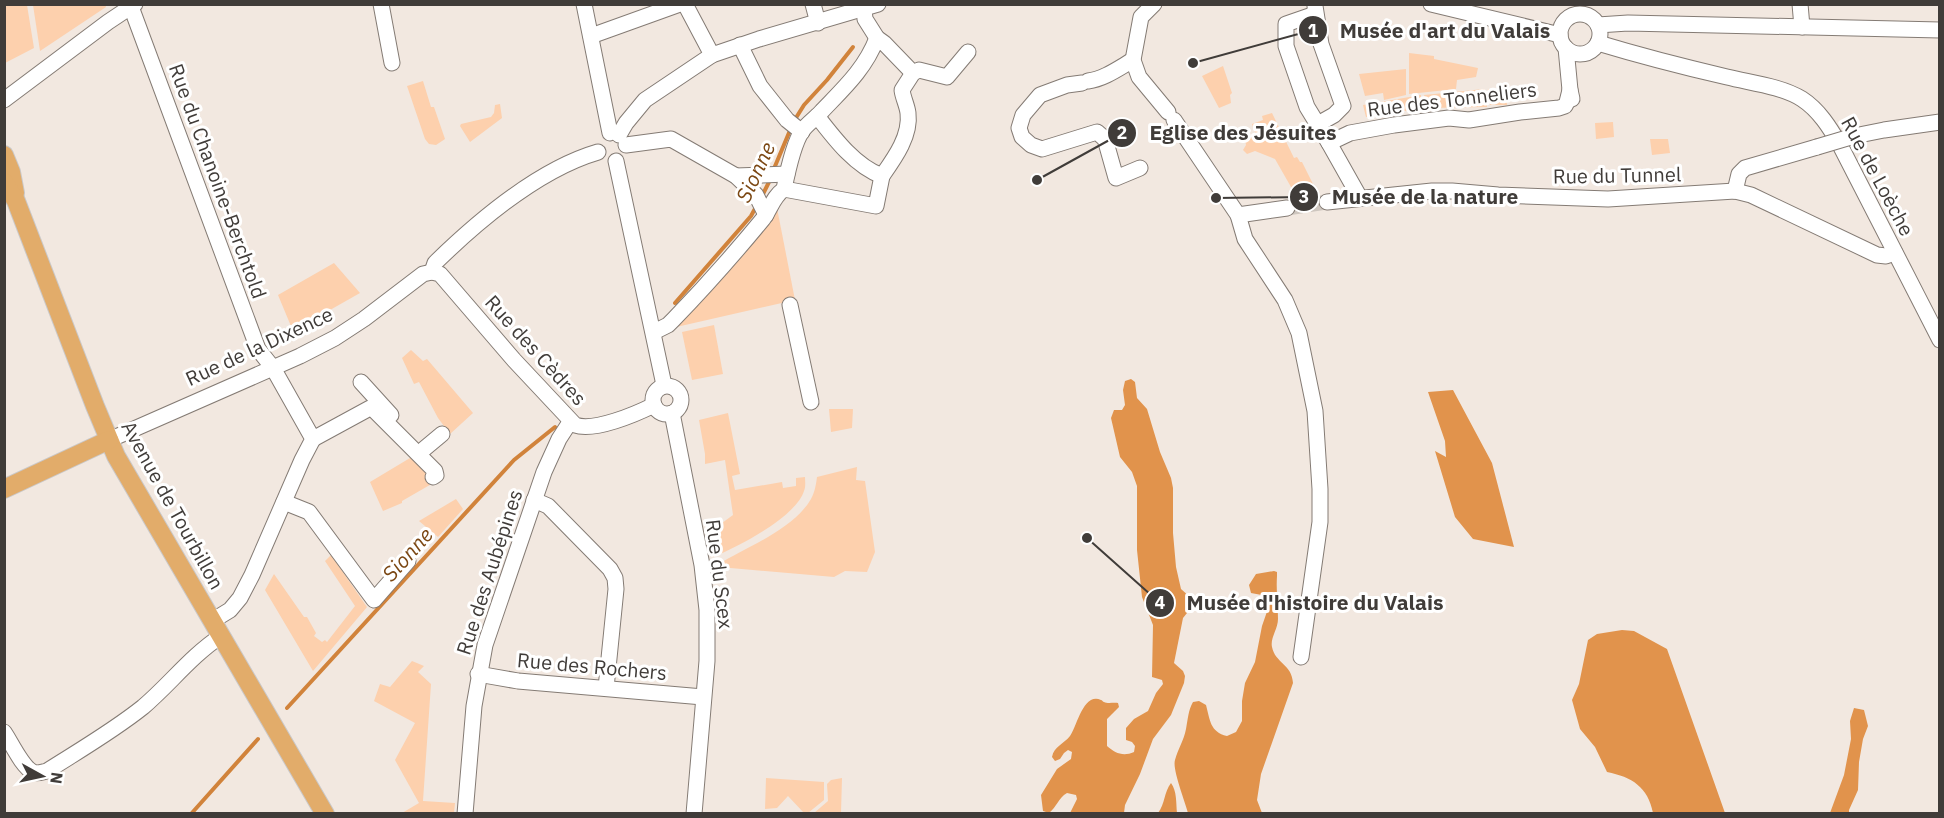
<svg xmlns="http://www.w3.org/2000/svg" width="1944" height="818" font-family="'IBM Plex Sans',sans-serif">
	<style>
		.green { fill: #fdd0ad }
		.forest { fill: #e1934c }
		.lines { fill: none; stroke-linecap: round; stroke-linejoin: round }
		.stream { stroke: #d1833b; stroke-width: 4 }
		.minor-tunnel { stroke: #cec6bf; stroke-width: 15; stroke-dasharray: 15 8; stroke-linecap: butt }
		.minor-casing { stroke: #847b74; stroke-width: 17 }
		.major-casing { stroke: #cac8c8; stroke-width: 20 }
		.minor { stroke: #fff; stroke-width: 15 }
		.major { stroke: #e2ac6a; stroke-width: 18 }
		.minor-bridge-casing { stroke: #847b74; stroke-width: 17; stroke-linecap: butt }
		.minor-bridge { stroke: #fff; stroke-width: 15 }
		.labels { text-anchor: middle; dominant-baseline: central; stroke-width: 6; stroke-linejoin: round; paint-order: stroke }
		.street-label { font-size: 20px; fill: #403c39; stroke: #fff }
		.water-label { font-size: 21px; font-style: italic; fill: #7b4713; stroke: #fff }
		.leader { fill: none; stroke: #403c39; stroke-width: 2 }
		.callout-dot { fill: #403c39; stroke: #fff; stroke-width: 2 }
		.mark-label { font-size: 18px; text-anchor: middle; font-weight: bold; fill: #fff }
		.callout-label { font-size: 21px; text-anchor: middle; font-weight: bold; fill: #403c39; stroke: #fff; stroke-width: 6; stroke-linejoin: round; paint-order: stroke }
	</style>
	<rect width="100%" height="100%" fill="#f2e8e0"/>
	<g class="green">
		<polygon points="5,4 27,5 34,48 5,63"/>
		<polygon points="105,4 106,7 40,51 33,5"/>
		<polygon points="1409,53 1434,56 1434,59 1478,68 1476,77 1457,80 1456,89 1409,94"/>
		<polygon points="1223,66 1232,93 1230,95 1231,103 1219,108 1202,76"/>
		<polygon points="1406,69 1406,95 1384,100 1383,93 1365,96 1359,74"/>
		<polygon points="423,81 431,107 434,107 445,139 436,145 429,144 425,139 407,86"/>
		<polygon points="1484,89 1487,93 1487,107 1427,108 1424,95"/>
		<polygon points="1488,89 1506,89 1507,105 1490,105"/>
		<polygon points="1421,95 1420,112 1416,113 1416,111 1403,111 1366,117 1363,105"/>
		<polygon points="500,104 502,118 470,142 460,126 461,124 491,117 494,113 495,105"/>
		<polygon points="1272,113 1294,158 1297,157 1300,162 1302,162 1313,184 1295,194 1275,159 1255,151 1247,154 1243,150 1246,145 1245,140 1256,135 1252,124 1263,120 1262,116"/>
		<polygon points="1613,122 1614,137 1596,139 1595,123"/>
		<polygon points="1650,139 1668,139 1670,153 1652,155"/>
		<polygon points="777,208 795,300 672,328"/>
		<polygon points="334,263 360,293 293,331 278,295"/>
		<polygon points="714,325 723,374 692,380 682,332"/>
		<polygon points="411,350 423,361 427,359 473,413 450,434 438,418 419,382 414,384 402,358"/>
		<polygon points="829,409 853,409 852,428 831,432"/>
		<path d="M728,413L740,474L732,476L735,490L782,482L783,488L796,486V478L805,477C805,481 806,486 804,491C796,517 738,547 713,557L706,523H722L733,515L725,460L705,464V454L699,420Z"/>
		<polygon points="415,455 435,482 402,501 402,503 383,511 370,482"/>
		<path d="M857,467L856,480L865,481L875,552L867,572L845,571L834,577L719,567L717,565C746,547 793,530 811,499C815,492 816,484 817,477Z"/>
		<polygon points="456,499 463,509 438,537 419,521"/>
		<polygon points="331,555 367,607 313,671 265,590 274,574 304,617 307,617 316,633 314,636 322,642 325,640 327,642 355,606 325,561"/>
		<polygon points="412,661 424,666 418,672 431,684 423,801 455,803 454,813 402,813 419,803 395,760 415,723 374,701 380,684 390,687"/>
		<polygon points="766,778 824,782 824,800 808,813 804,813 788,796 777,808 765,809"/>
		<polygon points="842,778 841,813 814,813 828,801 827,784 831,780"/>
	</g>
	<g class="forest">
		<path d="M1131,379L1135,382L1137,398L1147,409L1160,452L1171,478L1173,488V533L1176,567L1181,589L1190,597L1192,603L1191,608L1183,618L1174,663L1183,671L1185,676L1184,683L1171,715L1153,739L1140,774L1125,805L1124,813H1070L1077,799L1076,795L1067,793C1058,798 1057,807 1049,813L1043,811L1041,795L1057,769L1071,759L1072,752L1068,750L1064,753L1060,759L1055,761L1052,757C1054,746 1064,744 1070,736C1077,727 1083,692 1101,700C1102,700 1103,702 1104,702C1108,704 1114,702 1118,703L1119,707L1107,719V746C1115,753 1123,757 1134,752L1135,746L1132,742L1126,740V728L1134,719L1148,711L1156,693L1163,684L1162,680L1152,677L1153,625L1142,597L1137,550V486L1132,472L1120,457L1111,418L1114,410H1122L1125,405L1123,390L1125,381Z"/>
		<polygon points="1453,390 1492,463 1514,547 1473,539 1455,517 1435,451 1446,457 1445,441 1428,392"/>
		<path d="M1274,571L1277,572V576C1276,591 1278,605 1278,619C1278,629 1270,638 1272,647C1275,663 1292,664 1293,683L1261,774L1257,800L1262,813H1188C1185,801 1172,769 1175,760C1178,749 1184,740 1186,729C1188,719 1188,711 1193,702L1199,701L1206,705C1210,720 1210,732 1227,736L1236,732L1242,721V701L1245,683L1255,662L1262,626L1271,600L1267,596L1251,593L1249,585L1256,574Z"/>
		<path d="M1622,630L1634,631L1667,649L1725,813H1653C1648,787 1632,777 1607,772L1595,747L1580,729L1572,700L1579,684L1588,640L1597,634Z"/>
		<polygon points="1854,708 1864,710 1868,726 1863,739 1859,762 1858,790 1849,810 1849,813 1830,813 1844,775 1851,739 1850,721"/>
		<path d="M1171,783C1177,791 1176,803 1177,813H1158C1165,804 1164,792 1171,783Z"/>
	</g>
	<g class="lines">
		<g class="stream">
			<polyline points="794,121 804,105 827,80 853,47"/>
			<polyline points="773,171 791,128"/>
			<polyline points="762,196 771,178"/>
			<polyline points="675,303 751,216 757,205"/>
			<polyline points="287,708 514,460 555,427"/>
			<polyline points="191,814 258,739"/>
		</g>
		<polyline class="minor-tunnel" points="1287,208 1327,202"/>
		<defs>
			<g id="minor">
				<polyline points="130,4 258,349 273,368 313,439 302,460 252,575 240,598 230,610 212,621"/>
				<polyline points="381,4 392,63"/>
				<polyline points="584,4 610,133"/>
				<polyline points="685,4 712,55"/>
				<polyline points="813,4 818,23"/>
				<polyline points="1154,4 1141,17 1133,60 1139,77 1168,112"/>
				<polyline points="1431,4 1560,35"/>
				<polyline points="1800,4 1802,27"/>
				<polyline points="1315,6 1321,44 1343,106 1334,115 1318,124"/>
				<polyline points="864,9 865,19 877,38"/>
				<polyline points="1315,11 1312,15 1286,24 1286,46 1307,107 1329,143 1360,198"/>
				<circle cx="1580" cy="34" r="20"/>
				<polyline points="1598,25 1628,23 1940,30"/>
				<polyline points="591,36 680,4"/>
				<path d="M1598,43C1641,56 1684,67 1727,77C1751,83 1781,86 1802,99C1819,110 1830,128 1840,145L1940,340"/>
				<polyline points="740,45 760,86 787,120 802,132"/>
				<polyline points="1566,48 1570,90 1572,99"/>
				<path d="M1088,81C1104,79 1119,68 1133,60"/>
				<polyline points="1082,83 1067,85 1040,95 1023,115 1019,128 1022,137 1031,145 1042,149 1097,132 1105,139 1116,178 1140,168"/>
				<polyline points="4,100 108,22 135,4"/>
				<path d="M817,116C834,138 855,166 882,176C894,159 911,136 908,113C907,105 903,98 902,90L913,73L919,70L947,77L968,52"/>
				<polyline points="1174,120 1238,215 1245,239 1285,300 1299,333 1315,411 1320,489 1320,522 1301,657"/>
				<polyline points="619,135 626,123 645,100 712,55 759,39 878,4"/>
				<polyline points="1854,136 1884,130 1940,122"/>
				<polyline points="1329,143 1350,133 1394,125 1449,118 1469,120 1520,112 1559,108 1565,106 1567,102 1570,90"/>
				<polyline points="626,145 671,139 736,176 756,195 766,215"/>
				<polyline points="616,161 664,385"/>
				<polyline points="736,176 787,174"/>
				<polyline points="784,189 876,206 882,176"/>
				<polyline points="1735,191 1739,174 1745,168 1817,147"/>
				<polyline points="1327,202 1432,191 1452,191 1498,195 1608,199 1735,191 1751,195 1877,255 1886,256 1895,253"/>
				<polyline points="1238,215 1287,208"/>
				<path d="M432,272L435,263C478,221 540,169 598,152"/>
				<polyline points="790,305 811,402"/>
				<path d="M654,332L668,325L674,319C705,287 735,253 763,219C771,208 773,197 784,189C787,174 794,143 802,131C807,124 816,118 822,111C844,88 865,69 877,38L884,43L913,73"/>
				<polyline points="361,382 391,415"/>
				<circle cx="667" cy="400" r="14"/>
				<polyline points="672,413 702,565 707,610 707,661 694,814"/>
				<polyline points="313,439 370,408 373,409 435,471 436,475 433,477"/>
				<path d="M109,440L300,356L335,338L364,319L423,274L432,272L440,274L514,360L575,425C594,432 636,414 654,405"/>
				<polyline points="424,449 442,434"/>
				<polyline points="534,500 548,506 610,569 615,578 616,589 606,688"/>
				<polyline points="284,502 309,512 374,600 408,561"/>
				<polyline points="478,674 518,681 703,697"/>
				<path d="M4,732C11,742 22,767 33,772C37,774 42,772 47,771C80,750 113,731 143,707C170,684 191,656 221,636"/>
				<polyline points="465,814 474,706 485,645 544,472 559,439 570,422"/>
			</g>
			<g id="major">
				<polyline points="4,155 11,172 15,193"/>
				<polyline points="4,182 16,201 95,406 116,456 325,814"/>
				<polyline points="4,489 109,440"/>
			</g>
		</defs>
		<use href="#minor" class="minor-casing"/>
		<use href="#major" class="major-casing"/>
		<use href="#minor" class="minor"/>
		<use href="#major" class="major"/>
		<defs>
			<polyline id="minor-bridge" points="1817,147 1854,136"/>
		</defs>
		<use href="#minor-bridge" class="minor-bridge-casing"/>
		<use href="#minor-bridge" class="minor-bridge"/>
	</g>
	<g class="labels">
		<g class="street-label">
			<text transform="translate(1452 99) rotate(-7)">Rue des Tonneliers</text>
			<text transform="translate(1617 175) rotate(-1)">Rue du Tunnel</text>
			<text transform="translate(1878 176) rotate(62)">Rue de Loèche</text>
			<text transform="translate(218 181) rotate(70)">Rue du Chanoine-Berchtold</text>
			<text transform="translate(259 346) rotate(-25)">Rue de la Dixence</text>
			<text transform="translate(536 350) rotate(48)">Rue des Cèdres</text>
			<text transform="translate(173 505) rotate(61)">Avenue de Tourbillon</text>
			<text transform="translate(489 572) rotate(-72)">Rue des Aubépines</text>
			<text transform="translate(720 574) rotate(83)">Rue du Scex</text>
			<text transform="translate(592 666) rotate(5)">Rue des Rochers</text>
		</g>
		<g class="water-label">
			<text transform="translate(755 172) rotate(-65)">Sionne</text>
			<text transform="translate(407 554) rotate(-48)">Sionne</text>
		</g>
	</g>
	<path class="leader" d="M1193 63L1313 30M1037 180L1122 133M1216 198L1304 197M1087 538L1160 603"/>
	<g class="callout-dot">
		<circle cx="1193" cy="63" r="6"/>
		<circle cx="1037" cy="180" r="6"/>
		<circle cx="1216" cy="198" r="6"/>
		<circle cx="1087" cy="538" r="6"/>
		<circle cx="1313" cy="30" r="15"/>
		<circle cx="1122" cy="133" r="15"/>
		<circle cx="1304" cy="197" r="15"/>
		<circle cx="1160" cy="603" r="15"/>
	</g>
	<g class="mark-label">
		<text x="1313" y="37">1</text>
		<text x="1122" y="139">2</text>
		<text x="1304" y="203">3</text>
		<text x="1160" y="609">4</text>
	</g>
	<g class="callout-label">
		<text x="1445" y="38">Musée d'art du Valais</text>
		<text x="1243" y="140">Eglise des Jésuites</text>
		<text x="1425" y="204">Musée de la nature</text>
		<text x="1315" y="610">Musée d'histoire du Valais</text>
	</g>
	<rect width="1944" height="818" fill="none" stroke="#403c39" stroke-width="12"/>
	<g transform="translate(42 776) rotate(98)" stroke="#ffffff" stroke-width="4.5" paint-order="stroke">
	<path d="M0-4.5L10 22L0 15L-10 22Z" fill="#403c39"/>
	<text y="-9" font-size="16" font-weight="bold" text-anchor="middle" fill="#403c39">N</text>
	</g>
</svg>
